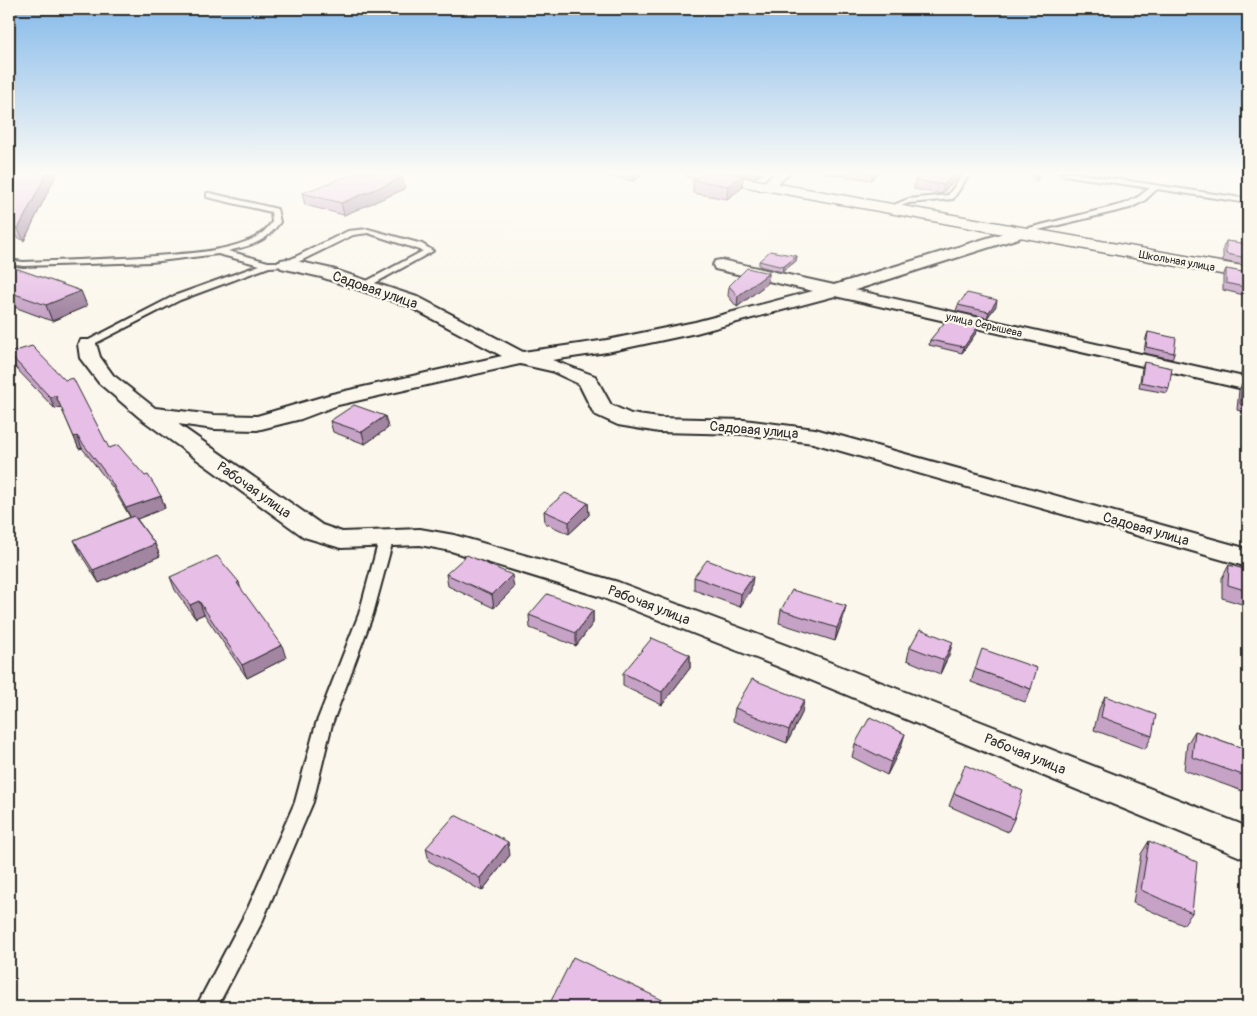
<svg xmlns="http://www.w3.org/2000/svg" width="1257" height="1016" font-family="Pangolin,sans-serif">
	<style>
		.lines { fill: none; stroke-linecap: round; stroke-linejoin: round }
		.lane-casing { stroke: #2b2b2b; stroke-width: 4 }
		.street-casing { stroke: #2b2b2b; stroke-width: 4 }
		.secondary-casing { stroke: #2b2b2b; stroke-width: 3 }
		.lane { fill: #fbf7ec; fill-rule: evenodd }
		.street { fill: #fbf7ec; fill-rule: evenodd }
		.secondary { fill: #fbf7ec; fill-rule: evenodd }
		.wall { fill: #c6a3c6; stroke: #2b2b2b }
		.shaded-wall { fill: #a185a1; stroke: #2b2b2b }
		.building { fill: #e6bee6; stroke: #2b2b2b }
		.labels { text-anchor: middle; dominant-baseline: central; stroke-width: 4.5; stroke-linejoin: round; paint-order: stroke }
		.far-street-label { font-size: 11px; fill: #2b2b2b; stroke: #fbf7ec }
		.street-label { font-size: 14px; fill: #2b2b2b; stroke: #fbf7ec }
	</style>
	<rect width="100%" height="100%" fill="#fbf7ec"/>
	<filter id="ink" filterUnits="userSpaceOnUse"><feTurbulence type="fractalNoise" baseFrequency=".02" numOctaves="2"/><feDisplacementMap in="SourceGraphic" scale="10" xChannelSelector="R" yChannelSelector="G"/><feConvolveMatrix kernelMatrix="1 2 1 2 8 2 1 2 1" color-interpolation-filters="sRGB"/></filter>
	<g filter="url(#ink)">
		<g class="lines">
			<defs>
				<g id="lane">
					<polygon points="964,173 970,173 953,199 909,203 888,211 884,209 908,199 948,195"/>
					<polygon points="1060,173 1075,173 1248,199 1248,203 1157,189 1144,201 1130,208 1017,235 1017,231 1124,204 1138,197 1150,188 1063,175"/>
					<path d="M210,193L277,209L280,222C265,243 252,245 228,251L268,262H285L348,231L368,229L422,244L433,251L366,288L363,287V283L423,251L368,233L353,235L290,266L269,267L180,300L88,347L83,344L85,342L174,296L260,265L218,254L151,262L23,266L9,264V260L23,262C72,260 121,259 169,255C194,253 221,251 245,242C257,238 265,232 272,222L271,212L207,197V193Z"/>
					<polygon points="386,536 393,540 373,614 332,724 313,802 262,922 217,1007 196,1007 248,908 295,802 316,724 359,614 379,540"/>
				</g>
				<g id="street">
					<polygon points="775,173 790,173 770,190 760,190 758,187"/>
					<polygon points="1020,228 1025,230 1028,233 1025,236 855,290 1248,378 1248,390 835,296 696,333 607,352 552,360 595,376 611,405 631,414 659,418 744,420 815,429 1248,549 1248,567 813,443 744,434 659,432 618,425 594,414 579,384 551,371 520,364 338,405 301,419 257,430 214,429 178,424 322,525 342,532 420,529 454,535 618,582 801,651 1248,827 1248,860 779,667 598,596 451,551 420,545 341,548 304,537 140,418 99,383 80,358 78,344 81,340 95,340 100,357 113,375 155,408 214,415 257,416 332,394 502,356 408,306 321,277 281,268 279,264 281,260 287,259 332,269 420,298 523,352 607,340 695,322 813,291 715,269 713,265 715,261 721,260 834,285"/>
				</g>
				<polygon id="secondary" points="686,173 716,173 1248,267 1248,279 693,177 688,176"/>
			</defs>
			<use href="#lane" class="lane-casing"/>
			<use href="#street" class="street-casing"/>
			<use href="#secondary" class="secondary-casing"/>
			<use href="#lane" class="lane"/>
			<use href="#street" class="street"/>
			<use href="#secondary" class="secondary"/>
		</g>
		<g class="wall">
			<polygon points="9,173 57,173 24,241 9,232"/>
			<polygon points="589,173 647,173 633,181"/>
			<polygon points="705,173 763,173 756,178 743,176 742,188 727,199 693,193 693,180"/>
			<polygon points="823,173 878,173 871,180"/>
			<polygon points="922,173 960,173 942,194 914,189 915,180"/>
			<polygon points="1027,173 1041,173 1036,181"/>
			<polygon points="405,189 344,215 305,205 302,193"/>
			<polygon points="1226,241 1248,244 1248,266 1223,261 1223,248"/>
			<polygon points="797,256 796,261 782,272 759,266 759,261"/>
			<polygon points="9,266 81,291 87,306 52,321 9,305"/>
			<polygon points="1226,269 1248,273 1248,296 1223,290 1223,276"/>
			<polygon points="769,273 768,283 737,307 728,296 729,286"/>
			<polygon points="958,305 996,306 987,318 956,311"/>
			<polygon points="979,325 978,330 962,353 929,345 930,340"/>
			<polygon points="1148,332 1174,353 1172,359 1144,353 1146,338"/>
			<polygon points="1246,352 1248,352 1248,376 1241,375 1244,357"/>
			<polygon points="9,353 109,448 161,496 165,508 137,519 155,544 160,556 99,583 80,553 74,540 130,517 113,488 82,448 79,449 61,407 55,409 13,365 9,356"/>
			<polygon points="1144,362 1169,388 1167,393 1139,388 1142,368"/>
			<polygon points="1242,384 1248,386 1248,413 1237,410 1239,390"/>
			<polygon points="385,416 388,428 365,444 333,432 330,421"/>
			<polygon points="588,503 589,515 569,534 545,523 544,511"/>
			<polygon points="1229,565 1248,570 1248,606 1222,598 1222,578"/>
			<polygon points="446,574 514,588 494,608 448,586"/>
			<polygon points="170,577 239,582 241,590 286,658 247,678 204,614 195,618 175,590"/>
			<polygon points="694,577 751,590 740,607 694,590"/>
			<polygon points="593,610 593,623 576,646 530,628 529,615"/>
			<polygon points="781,610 843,619 835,641 779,623"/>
			<polygon points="910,647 949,655 940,674 907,660"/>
			<polygon points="690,655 690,668 662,705 623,686 623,673"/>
			<polygon points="975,669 1031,689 1025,702 971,682"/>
			<polygon points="1105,696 1152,736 1145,749 1094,730 1099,709"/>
			<polygon points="735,708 802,713 787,743 733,721"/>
			<polygon points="1195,731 1248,750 1248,793 1184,770 1187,744"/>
			<polygon points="855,744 901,747 887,775 852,757"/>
			<polygon points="954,793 1014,819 1008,832 949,806"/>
			<polygon points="1149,841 1192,913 1183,925 1133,903 1141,854"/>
			<polygon points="426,848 510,855 482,891 429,861"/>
		</g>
		<g class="shaded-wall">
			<polygon points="47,173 57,173 24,241 18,229"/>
			<polygon points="633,173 647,173 633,181"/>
			<polygon points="757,173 763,173 756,178 756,174"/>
			<polygon points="872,173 878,173 871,180"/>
			<polygon points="954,173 960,173 942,194 944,185"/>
			<polygon points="1038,173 1041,173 1036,181"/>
			<polygon points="743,175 742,188 727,199 728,186"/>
			<polygon points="403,178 405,189 344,215 341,203"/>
			<polygon points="797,256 796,261 782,272 783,267"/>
			<polygon points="769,273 768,283 737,307 738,296"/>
			<polygon points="81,291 87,306 52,321 46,305"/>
			<polygon points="997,300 996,306 987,318 989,312"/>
			<polygon points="979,325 978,330 962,353 964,347"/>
			<polygon points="56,396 61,407 55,409 50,397"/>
			<polygon points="385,416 388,428 365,444 362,432"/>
			<polygon points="77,436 82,448 79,449 74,437"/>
			<polygon points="161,496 165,508 132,521 126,508"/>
			<polygon points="588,503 589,515 569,534 569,522"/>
			<polygon points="155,544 160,556 99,583 93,570"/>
			<polygon points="512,575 514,588 494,608 492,595"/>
			<polygon points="753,577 751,590 740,607 741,594"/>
			<polygon points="199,601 204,614 195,618 190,605"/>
			<polygon points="846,606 843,619 835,641 837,628"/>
			<polygon points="593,610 593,623 576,646 576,633"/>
			<polygon points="953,642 949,655 940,674 944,660"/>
			<polygon points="282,645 286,658 247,678 242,665"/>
			<polygon points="690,655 690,668 662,705 662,692"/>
			<polygon points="804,700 802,713 787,743 789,730"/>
			<polygon points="905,734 901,747 887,775 891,762"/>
			<polygon points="508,842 510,855 482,891 480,878"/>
		</g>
		<g class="building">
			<polygon points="9,173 47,173 18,229 9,223"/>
			<polygon points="356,173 383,173 403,178 341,203 302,193"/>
			<polygon points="705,173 730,173 743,175 728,186 693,180"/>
			<polygon points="922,173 954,173 944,185 915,180"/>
			<polygon points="1226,241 1248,244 1248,258 1226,254"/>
			<polygon points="770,251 797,256 783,267 759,261"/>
			<polygon points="9,266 81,291 46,305 9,292"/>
			<polygon points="747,268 769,273 738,296 729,286"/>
			<polygon points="1226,269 1248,273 1248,288 1226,283"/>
			<polygon points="967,293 997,300 989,312 958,305"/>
			<polygon points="948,318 979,325 964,347 930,340"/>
			<polygon points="1148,332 1176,338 1174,353 1146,347"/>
			<polygon points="32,346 65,380 73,378 109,448 118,445 145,476 148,475 161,496 126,508 108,476 77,436 74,437 56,396 50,397 9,354 9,353"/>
			<polygon points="1246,352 1248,352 1248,370 1244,369"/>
			<polygon points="1144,362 1172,368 1169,388 1141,382"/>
			<polygon points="1242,384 1248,386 1248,406 1240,404"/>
			<polygon points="354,405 385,416 362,432 330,421"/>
			<polygon points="565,493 588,503 569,522 544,511"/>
			<polygon points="134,516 155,544 93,570 74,540"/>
			<polygon points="467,555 512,575 492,595 446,574"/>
			<polygon points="217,556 239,582 237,583 282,645 242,665 199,601 190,605 170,577"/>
			<polygon points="707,560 753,577 741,594 694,577"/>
			<polygon points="1229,565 1248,570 1248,591 1228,585"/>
			<polygon points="792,590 846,606 837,628 781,610"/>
			<polygon points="547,594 593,610 576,633 529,615"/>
			<polygon points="920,629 953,642 944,660 910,647"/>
			<polygon points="652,638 690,655 662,692 623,673"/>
			<polygon points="982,649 1037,668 1031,689 975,669"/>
			<polygon points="752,679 804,700 789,730 735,708"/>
			<polygon points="1105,696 1156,715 1152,736 1101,717"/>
			<polygon points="870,717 905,734 891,762 855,744"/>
			<polygon points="1195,731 1248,750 1248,777 1192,757"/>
			<polygon points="965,765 1023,791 1014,819 954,793"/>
			<polygon points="455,815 508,842 480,878 426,848"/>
			<polygon points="1149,841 1197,862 1192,913 1141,890"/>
			<polygon points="573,957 677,1007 548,1007"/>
		</g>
	</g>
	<linearGradient id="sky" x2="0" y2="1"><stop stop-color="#85baea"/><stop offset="0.55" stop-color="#fdfbf6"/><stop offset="1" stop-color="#fdfbf6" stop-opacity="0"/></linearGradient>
	<rect width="1257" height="315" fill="url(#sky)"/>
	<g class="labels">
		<g class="far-street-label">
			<text transform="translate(1177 261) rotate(10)">Школьная улица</text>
			<text transform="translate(984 325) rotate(13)">улица Серышева</text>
		</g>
		<g class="street-label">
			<text transform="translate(375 290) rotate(19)">Садовая улица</text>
			<text transform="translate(754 430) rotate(5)">Садовая улица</text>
			<text transform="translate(254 490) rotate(35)">Рабочая улица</text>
			<text transform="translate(1146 529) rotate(16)">Садовая улица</text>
			<text transform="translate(649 605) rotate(21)">Рабочая улица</text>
			<text transform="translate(1025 754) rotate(22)">Рабочая улица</text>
		</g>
	</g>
	<rect width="1257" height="1016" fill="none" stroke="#fbf7ec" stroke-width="30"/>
	<rect x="15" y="15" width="1227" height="986" fill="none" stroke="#2b2b2b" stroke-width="2" filter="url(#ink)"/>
</svg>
